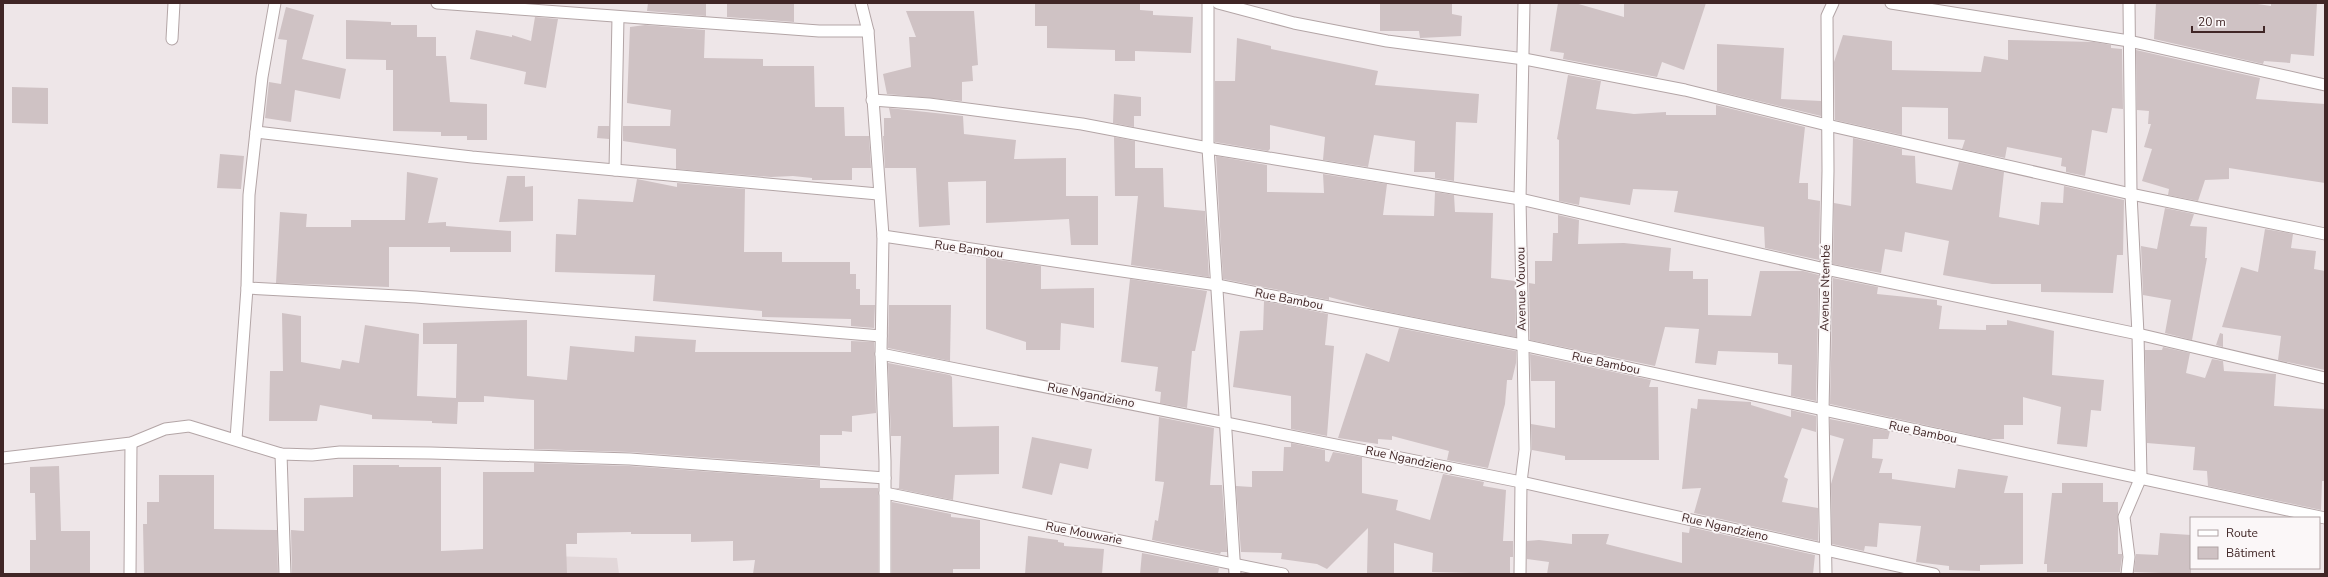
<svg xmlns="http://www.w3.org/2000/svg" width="2328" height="577" font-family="'Nunito Sans',sans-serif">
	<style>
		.built { fill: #e2d7d9 }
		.building { fill: #cfc2c4 }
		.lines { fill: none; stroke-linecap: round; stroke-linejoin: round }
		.minor-casing { stroke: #b3a5a6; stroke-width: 13 }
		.minor { stroke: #fff; stroke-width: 11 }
		.labels { text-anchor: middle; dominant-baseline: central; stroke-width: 4; stroke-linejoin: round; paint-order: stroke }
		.street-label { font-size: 12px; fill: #402626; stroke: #fbf7f8 }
	</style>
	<rect width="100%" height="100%" fill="#eee6e8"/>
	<polygon class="built" points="340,550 617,558 619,574 340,574"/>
	<g class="building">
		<polygon points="648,3 706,3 706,16 647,11"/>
		<polygon points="727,3 792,3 794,4 794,22 727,17"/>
		<polygon points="1035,3 1140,3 1140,10 1153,11 1153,15 1193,17 1191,53 1135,51 1135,61 1115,61 1115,50 1047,48 1047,26 1035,26"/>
		<polygon points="1380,3 1452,3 1452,14 1462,16 1461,36 1420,38 1419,31 1380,31"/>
		<polygon points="1558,3 1575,3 1624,17 1624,3 1706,3 1684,70 1662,62 1657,77 1563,59 1564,53 1550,51"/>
		<polygon points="2156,3 2251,3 2271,6 2271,3 2317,3 2314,56 2291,54 2290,63 2264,61 2263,64 2154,39"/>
		<polygon points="286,7 314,15 302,59 346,69 340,99 295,90 291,122 265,118 269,82 281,84 287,40 278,39"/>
		<polygon points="906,11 974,11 978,65 972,66 973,81 962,82 962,101 887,94 883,74 911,67 909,37 916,37"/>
		<polygon points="535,17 558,19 546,88 524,84 526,72 470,59 476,30 512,37 512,35 531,41"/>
		<polygon points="346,20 391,22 391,25 417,25 417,37 436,37 436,56 446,56 450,102 487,104 487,140 467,140 467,136 441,136 441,132 393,131 393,70 386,70 386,60 346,59"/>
		<polygon points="645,25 705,30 704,58 763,59 763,66 814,66 815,107 844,107 845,136 869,136 871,168 852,168 852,180 812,180 812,178 793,176 771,177 676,169 676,149 623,141 623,126 670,126 671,110 627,103 630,27"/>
		<polygon points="1843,35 1892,41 1892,70 1981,72 1984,56 2008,60 2008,40 2094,42 2111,45 2111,48 2122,49 2123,109 2112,108 2107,133 2092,130 2085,176 2066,172 2066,167 2061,166 2062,158 2007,147 2005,158 1962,149 1965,140 1948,139 1948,108 1902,107 1902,135 1835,120 1834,62"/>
		<polygon points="1237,38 1271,46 1271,49 1378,71 1375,85 1479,94 1477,123 1456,122 1454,181 1435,178 1435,172 1414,172 1415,141 1374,135 1368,167 1323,160 1325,137 1270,125 1270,149 1268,151 1215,142 1215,81 1235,81"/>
		<polygon points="1717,44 1784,48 1781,99 1821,101 1821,116 1717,91"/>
		<polygon points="2136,50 2260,78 2256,99 2325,104 2325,183 2229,168 2229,179 2205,180 2198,201 2168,195 2169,189 2142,181 2152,149 2144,147 2151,124 2148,124 2149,111 2137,110"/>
		<polygon points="1568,75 1601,81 1596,109 1634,114 1666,112 1666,115 1716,115 1716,105 1805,127 1799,183 1808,183 1808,199 1820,201 1819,260 1765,248 1764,227 1674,212 1678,191 1633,189 1630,205 1580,197 1579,205 1559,201 1559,140 1557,139"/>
		<polygon points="12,87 48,88 48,124 12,123"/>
		<polygon points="1114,94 1141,97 1141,116 1134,116 1134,127 1113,123"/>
		<polygon points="889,108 963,116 964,134 1016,140 1014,159 1066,158 1066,196 1098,196 1098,245 1071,245 1069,219 986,223 986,181 948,182 950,225 919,227 916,168 885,168 883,136 884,136 884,118 891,118"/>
		<polygon points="598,126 609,126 609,139 597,138"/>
		<polygon points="1114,137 1135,141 1135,168 1163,168 1164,207 1205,211 1209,277 1131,265 1138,196 1115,196"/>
		<polygon points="1853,138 1902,149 1902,155 1915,156 1916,183 1952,190 1959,162 2004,172 1999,217 2039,225 2041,202 2063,203 2064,186 2124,200 2123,255 2117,255 2113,293 2041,292 2041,284 1992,284 1943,275 1949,241 1905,232 1902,252 1885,249 1881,273 1833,264 1834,203 1851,206"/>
		<polygon points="220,154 244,156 241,189 217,188"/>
		<polygon points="1216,156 1267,165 1267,192 1324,193 1323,174 1387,184 1383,215 1434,216 1435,192 1454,195 1455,212 1493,213 1491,278 1515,281 1516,337 1374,309 1329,297 1329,300 1223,279"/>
		<polygon points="407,172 438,178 428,223 446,222 446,226 511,231 511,252 450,252 450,247 389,247 389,287 276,283 280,212 307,214 306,227 351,227 351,220 405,220"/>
		<polygon points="507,176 525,176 525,187 533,186 533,221 499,222"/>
		<polygon points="637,179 677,187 677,183 745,189 744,252 782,252 782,262 850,262 850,274 856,274 856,289 860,289 860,305 875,305 874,328 851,326 851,319 762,317 762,311 653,301 655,275 555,272 556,234 576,235 578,199 633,202"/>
		<polygon points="2165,208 2194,214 2190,226 2207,227 2205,258 2207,258 2192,340 2165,333 2171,300 2143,295 2141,246 2157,249"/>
		<polygon points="1558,215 1579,220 1578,244 1624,243 1671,248 1669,271 1693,271 1693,279 1708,279 1708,315 1751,316 1760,271 1803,271 1819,275 1816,401 1791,396 1792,365 1778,364 1778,353 1718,351 1716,365 1695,363 1699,329 1665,327 1655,366 1530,340 1529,283 1535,284 1535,261 1552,261 1553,233 1558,233"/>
		<polygon points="2265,229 2293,234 2291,248 2316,251 2314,269 2325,271 2325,370 2278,360 2281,336 2222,327 2241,267 2258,272"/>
		<polygon points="986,258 1041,266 1041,289 1094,288 1094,328 1061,323 1060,350 1026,350 1026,342 986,329"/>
		<polygon points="1833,278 1878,287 1877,294 1937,300 1937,305 1942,306 1939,329 1986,330 1986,325 2007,325 2007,320 2054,331 2052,375 2104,380 2101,411 2091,410 2087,447 2057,444 2061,407 2023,397 2023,425 2004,425 2004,439 1989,439 1830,404"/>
		<polygon points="1130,279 1207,291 1195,351 1192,351 1187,408 1160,403 1161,392 1155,391 1158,367 1121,362"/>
		<polygon points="1264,301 1328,314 1325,345 1334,346 1327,436 1291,429 1291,396 1233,387 1240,331 1263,330"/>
		<polygon points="889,305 951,305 950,361 888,348"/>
		<polygon points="282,313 301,316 301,362 340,369 342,360 359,363 365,325 419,334 417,396 456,398 457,344 423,344 423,323 527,320 527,376 567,380 570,346 634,352 635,336 696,340 695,352 851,352 851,341 874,342 876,413 852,416 852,432 842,431 842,435 820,435 820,466 630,452 534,449 534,400 484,396 484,402 458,402 457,424 432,423 432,421 372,419 372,415 320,405 317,421 269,421 270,371 283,371"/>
		<polygon points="1399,328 1516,351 1516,363 1512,380 1507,380 1505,404 1488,468 1447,460 1449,451 1392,436 1392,440 1378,439 1378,444 1338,438 1366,353 1389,362"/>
		<polygon points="2220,333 2223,334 2223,347 2216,345"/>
		<polygon points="2163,347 2190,353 2186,373 2205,378 2212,359 2223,361 2224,371 2276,374 2274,406 2325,409 2325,481 2322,481 2321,510 2208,486 2207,471 2193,470 2195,447 2147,443 2145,350 2162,350"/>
		<polygon points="1530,354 1651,380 1649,387 1658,387 1659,460 1565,460 1565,456 1532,450 1531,424 1555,428 1555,381 1531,381"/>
		<polygon points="888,363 950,375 952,377 953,427 999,426 999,474 955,475 953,500 894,488 899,488 901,436 891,436"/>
		<polygon points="1698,399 1751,402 1751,405 1791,417 1791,410 1816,416 1816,432 1802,428 1784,477 1788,479 1782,502 1818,508 1818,541 1694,513 1701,488 1682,489 1691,408 1697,409"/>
		<polygon points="1159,417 1214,428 1210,485 1222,485 1227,552 1221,552 1220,554 1152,540 1155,520 1158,521 1164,482 1155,481"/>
		<polygon points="1830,419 1890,431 1888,439 1873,439 1872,458 1883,459 1879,473 1892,473 1892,479 1955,488 1958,469 2008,476 2004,493 2023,493 2023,564 1980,565 1980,571 1949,570 1949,566 1916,562 1921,526 1879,523 1877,547 1865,546 1864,551 1832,544 1831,484 1844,439 1830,435"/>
		<polygon points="1032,437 1092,449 1088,469 1060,463 1052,495 1022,488"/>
		<polygon points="1291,443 1325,450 1325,461 1329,462 1333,452 1362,457 1362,493 1398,500 1396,510 1430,520 1443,474 1484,482 1483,486 1506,490 1503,541 1513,541 1513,557 1510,557 1510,574 1432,572 1433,553 1394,543 1394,574 1367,574 1368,528 1327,569 1317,564 1281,559 1282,553 1241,552 1236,486 1252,487 1252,471 1283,471 1284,447 1291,447"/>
		<polygon points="534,463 630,466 820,480 820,488 878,488 878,574 753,574 755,560 733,561 733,541 691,542 691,534 631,534 631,532 577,533 577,544 566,544 567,574 292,574 291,530 304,531 304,498 353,497 353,465 399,465 399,467 441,467 441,551 483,549 483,472 534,472"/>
		<polygon points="59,466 61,531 90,531 90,574 30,574 30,540 36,540 35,493 30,493 30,467"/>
		<polygon points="159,475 214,475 214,529 277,530 278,574 144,574 143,524 147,524 147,502 159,502"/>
		<polygon points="2062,483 2103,483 2103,502 2118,502 2118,554 2122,554 2122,557 2120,572 2047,572 2047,564 2044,564 2052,493 2062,493"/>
		<polygon points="892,502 951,514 951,517 980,520 980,569 953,569 953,574 892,574"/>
		<polygon points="1690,527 1815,555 1813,574 1547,574 1549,562 1527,559 1527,541 1539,540 1572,544 1572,534 1609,534 1606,544 1682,563 1682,532 1689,533"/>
		<polygon points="2160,533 2191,535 2191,574 2134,572 2136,554 2158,555"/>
		<polygon points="1028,536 1058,540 1058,542 1064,543 1064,546 1104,549 1102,574 1025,574"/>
		<polygon points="1142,553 1219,568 1218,574 1140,574"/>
	</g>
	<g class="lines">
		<defs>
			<g id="minor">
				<polyline points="437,3 819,31 868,31"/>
				<polyline points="861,3 868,31 883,236 881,354 885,461 885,574"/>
				<polyline points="1208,3 1208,148 1235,574"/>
				<polyline points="1218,3 1294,23 1387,41 1524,59 1685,90 1827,125 2131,194 2325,234"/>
				<polyline points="1891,3 2129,41 2325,85"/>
				<polyline points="172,39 174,3"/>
				<polyline points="872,100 929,104 1082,124 1208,148 1520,199 1825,269 2138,334 2325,378"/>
				<polyline points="256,132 472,157 878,194"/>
				<polyline points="615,170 618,17"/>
				<polyline points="883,236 1217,285 1522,345 2325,518"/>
				<polyline points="247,288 416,297 881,336"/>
				<polyline points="881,354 1521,482 1934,574"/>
				<polyline points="236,439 247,288 249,195 262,77 275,3"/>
				<polyline points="281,454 285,574"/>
				<polyline points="3,458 131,443 165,429 189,426 281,454 312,455 340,452 431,453 630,459 885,478"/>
				<polyline points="885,493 1283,574"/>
				<polyline points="130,574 131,443"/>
				<polyline points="1520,574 1521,482 1525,450 1520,199 1524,3"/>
				<polyline points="1826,574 1823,411 1828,171 1827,16 1833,3"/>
				<polyline points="2127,574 2129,557 2124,517 2141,477 2138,334 2131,194 2129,3"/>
			</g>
		</defs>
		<use href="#minor" class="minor-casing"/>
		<use href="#minor" class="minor"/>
	</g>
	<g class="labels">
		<g class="street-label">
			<text transform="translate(969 249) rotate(8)">Rue Bambou</text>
			<text transform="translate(1825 288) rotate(-89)">Avenue Ntembé</text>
			<text transform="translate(1521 289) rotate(-91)">Avenue Vouvou</text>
			<text transform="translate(1289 299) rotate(11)">Rue Bambou</text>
			<text transform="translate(1606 363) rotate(12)">Rue Bambou</text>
			<text transform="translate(1091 395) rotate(11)">Rue Ngandzieno</text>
			<text transform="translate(1923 432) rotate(12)">Rue Bambou</text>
			<text transform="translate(1409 459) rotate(12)">Rue Ngandzieno</text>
			<text transform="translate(1725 527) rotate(13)">Rue Ngandzieno</text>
			<text transform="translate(1084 533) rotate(11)">Rue Mouwarie</text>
		</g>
	</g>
	<rect width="2328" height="577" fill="none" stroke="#402626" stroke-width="8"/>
	<rect x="2190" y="517" width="130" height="52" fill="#fbf7f8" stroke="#b0a3a4"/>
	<rect x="2198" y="530" width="20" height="6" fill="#ffffff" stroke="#b0a3a4"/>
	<text x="2226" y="537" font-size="12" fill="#402626">Route</text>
	<rect x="2198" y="547" width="20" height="12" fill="#cfc2c4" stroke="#b0a3a4"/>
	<text x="2226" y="557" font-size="12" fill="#402626">Bâtiment</text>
	<path d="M2192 26v6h72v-6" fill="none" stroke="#402626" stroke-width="2"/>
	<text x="2198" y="26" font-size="12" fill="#402626" stroke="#fbf7f8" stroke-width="3" paint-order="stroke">20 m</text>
</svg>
